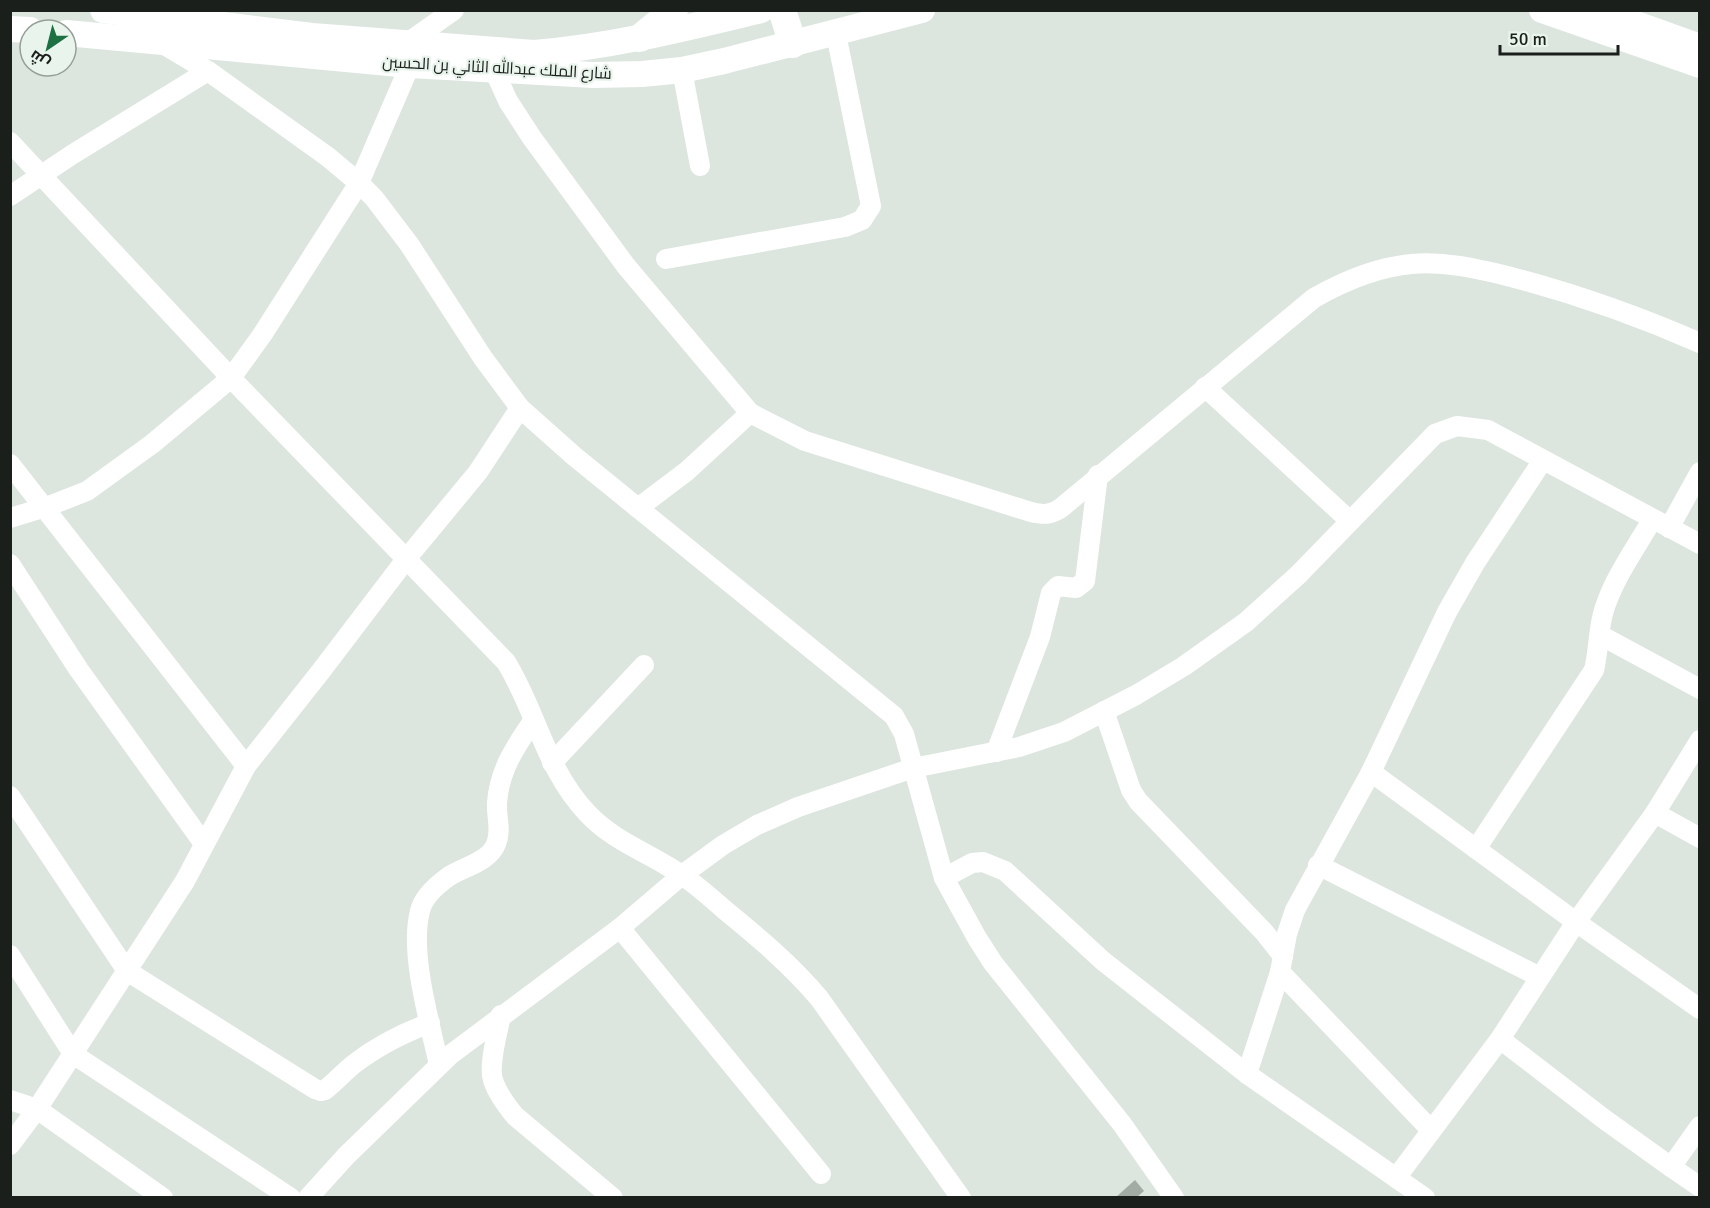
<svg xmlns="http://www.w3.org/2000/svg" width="1710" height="1208" font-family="Signika,Cairo,sans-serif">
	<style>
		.building { fill: #a2aca5 }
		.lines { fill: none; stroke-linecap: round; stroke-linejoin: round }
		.minor { stroke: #fff; stroke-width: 20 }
		.major { stroke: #fff; stroke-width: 26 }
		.highway { stroke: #fff; stroke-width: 28 }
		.labels { text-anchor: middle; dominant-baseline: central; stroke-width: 4.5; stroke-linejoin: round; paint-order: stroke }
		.street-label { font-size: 16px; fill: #1b1f1c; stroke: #e9f4ec }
	</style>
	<rect width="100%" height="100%" fill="#dce6df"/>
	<polygon class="building" points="1135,1180 1144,1191 1137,1197 1116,1197"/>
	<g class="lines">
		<g class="minor">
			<polyline points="161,43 208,71 328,157 359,183 374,198 409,244 483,358 520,408 574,456 894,716 904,734 944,878 977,938 993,963 1122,1124 1174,1198"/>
			<polyline points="406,44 454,10"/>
			<path d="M494,70L508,101L532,138L626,266L750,413L805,441L1031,512C1044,515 1050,515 1061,508L1314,298C1344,281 1376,267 1412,264C1446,261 1478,269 1511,277C1576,294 1638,316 1700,343"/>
			<polyline points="682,70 700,166"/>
			<path d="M10,142L231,378L506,662C537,712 545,769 588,814C617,844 651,853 683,876C698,886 712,899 726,911C759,938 791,965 819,998L961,1198"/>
			<polyline points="10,196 73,154 208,71"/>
			<polyline points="666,259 845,227 862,220 871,206 836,34"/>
			<polyline points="1205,387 1350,521"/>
			<polyline points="10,464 246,766"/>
			<polyline points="638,508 687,471 750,413"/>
			<polyline points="10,518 46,507 87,491 152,444 231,378 262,335 359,183 410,65"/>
			<polyline points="1669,528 1700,472"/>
			<polyline points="10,564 79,670 204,844"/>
			<polyline points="1600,635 1700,689"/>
			<polyline points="1104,711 1131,790 1138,801 1264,932 1283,956"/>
			<polyline points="996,752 1040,637 1051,593 1058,586 1076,588 1085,581 1098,475"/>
			<polyline points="552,763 644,665"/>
			<polyline points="1371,772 1576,922 1700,1009"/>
			<path d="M10,796L127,971L315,1089L321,1091L325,1090C335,1082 344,1072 354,1064C377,1046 403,1033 430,1023"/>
			<polyline points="1655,813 1700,838"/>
			<path d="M1476,849L1594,670C1599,650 1598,629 1604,610C1614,578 1635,549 1652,520"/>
			<polyline points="1318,865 1540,977"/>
			<polyline points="944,878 972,863 983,862 1005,871 1103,961 1247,1074 1425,1198"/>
			<polyline points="620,928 821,1174"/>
			<polyline points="10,955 73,1054 291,1198"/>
			<polyline points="1280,972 1431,1130"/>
			<path d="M501,1015C498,1032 488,1064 493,1080C497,1093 506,1105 515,1116L613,1198"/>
			<polyline points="1500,1039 1604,1119 1671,1167 1700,1126"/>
			<path d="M439,1065C430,1023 409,953 420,911C423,897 437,885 448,877C463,867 489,862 496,844C502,830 496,817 497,803C499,771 515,747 533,721"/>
			<polyline points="1247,1074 1280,972 1287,934 1295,910 1371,772 1447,612 1475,563 1543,460"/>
			<polyline points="10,1100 37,1109 163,1198"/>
			<polyline points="10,1145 37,1109 185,881 246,766 321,671 407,558 478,472 520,408"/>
			<polyline points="1671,1167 1700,1187"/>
			<polyline points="1396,1178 1500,1039 1576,922 1655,813 1700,740"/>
			<polyline points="308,1198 346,1156 450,1055 620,928 682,875 723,845 757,825 798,807 913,768 1019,747 1064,732 1136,695 1184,666 1246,622 1298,575 1435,434 1457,426 1488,430 1700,544"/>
		</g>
		<g class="major">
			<path d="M103,10L312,36L534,53C611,47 686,28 761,10"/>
			<polyline points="1542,10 1700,65"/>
			<polyline points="1597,10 1700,47"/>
			<polyline points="10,29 30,30"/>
			<polyline points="66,33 410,65 593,75 642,74 682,70 724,61 922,10"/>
		</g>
		<g class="highway">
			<polyline points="782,10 793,44"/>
			<polyline points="640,38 674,10"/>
		</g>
	</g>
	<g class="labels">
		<g class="street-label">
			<text transform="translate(497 68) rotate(3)">شارع الملك عبدالله الثاني بن الحسين</text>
		</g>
	</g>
	<rect width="1710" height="1208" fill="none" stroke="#1b1f1c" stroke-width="24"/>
	<g transform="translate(48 48) rotate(215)"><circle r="28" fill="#e9f4ec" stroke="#979f99" stroke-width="1.5"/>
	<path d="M0-4.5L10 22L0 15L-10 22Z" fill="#1c7042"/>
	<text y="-9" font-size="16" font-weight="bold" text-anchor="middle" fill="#1b1f1c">ش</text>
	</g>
	<path d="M1500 45v9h118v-9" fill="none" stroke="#1b1f1c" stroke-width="3"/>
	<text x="1509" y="45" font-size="18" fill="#1b1f1c" stroke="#e9f4ec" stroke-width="4.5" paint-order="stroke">50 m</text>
</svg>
